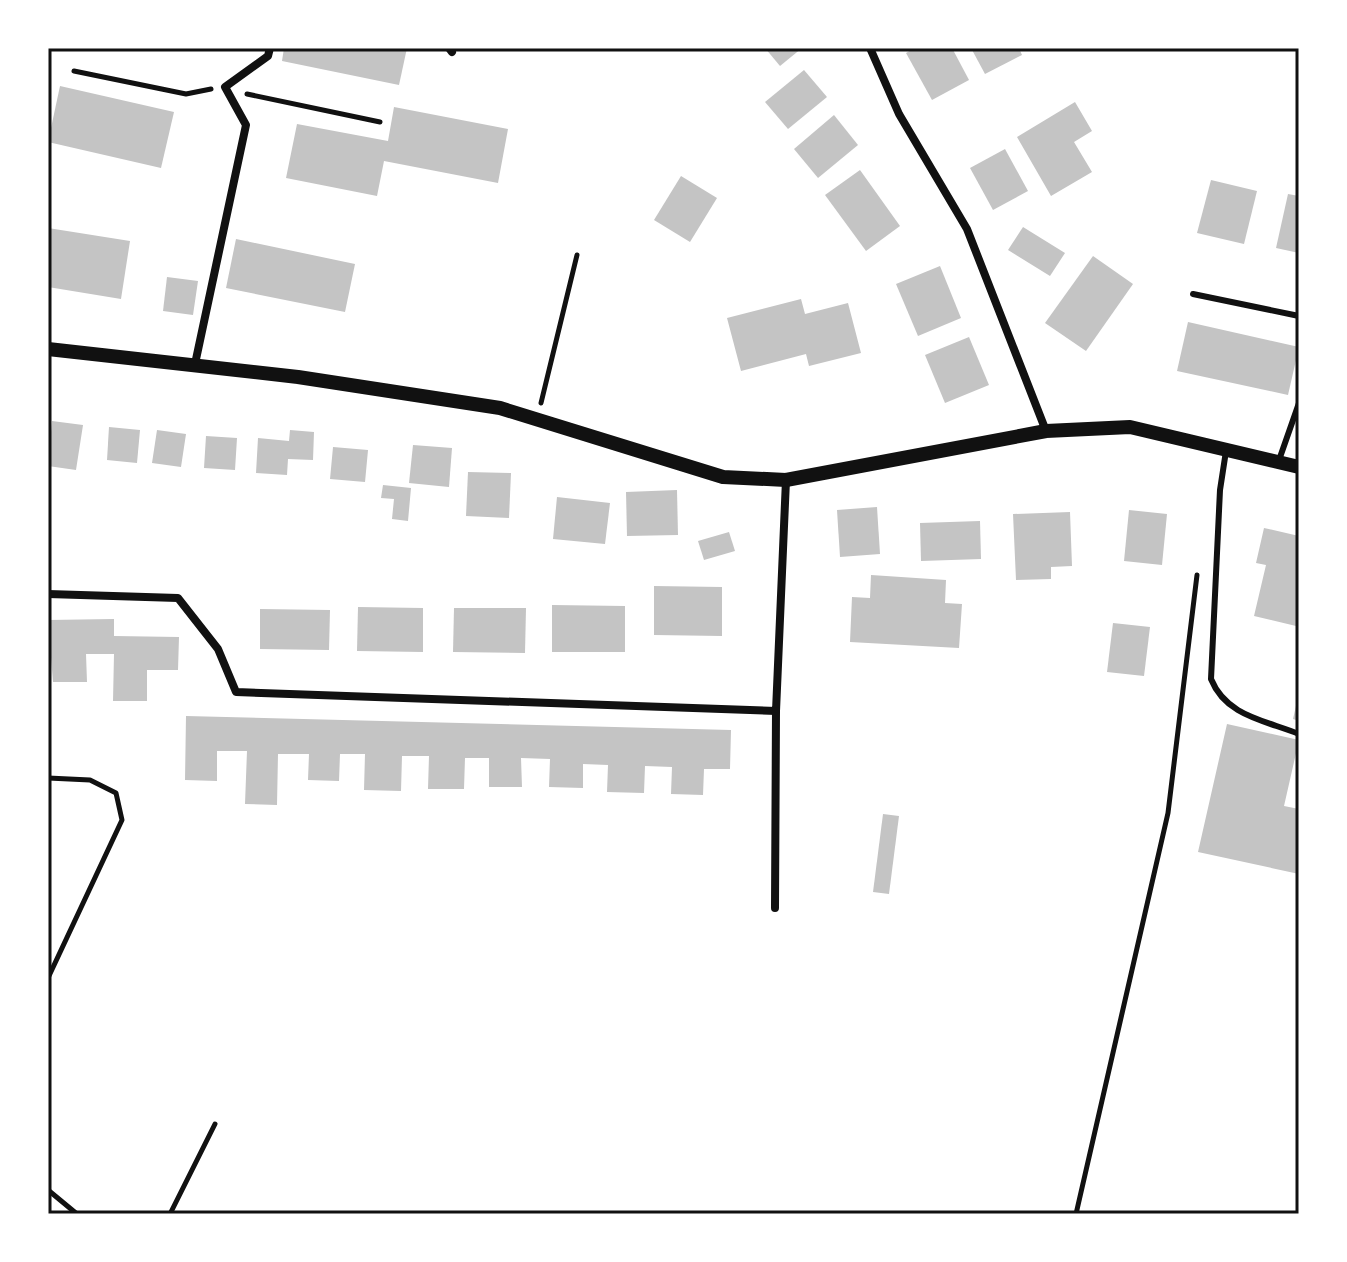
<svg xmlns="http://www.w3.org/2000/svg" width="1347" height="1262" font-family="Lora,serif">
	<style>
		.building { fill: #c4c4c4 }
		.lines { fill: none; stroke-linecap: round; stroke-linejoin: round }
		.path { stroke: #111; stroke-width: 5 }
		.service { stroke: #111; stroke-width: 6 }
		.minor { stroke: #111; stroke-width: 8 }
		.tertiary { stroke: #111; stroke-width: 14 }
		.neatline { fill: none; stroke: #111; stroke-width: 3 }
	</style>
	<rect width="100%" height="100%" fill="#fff"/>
	<g class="building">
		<polygon points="284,48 407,48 399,85 282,61"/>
		<polygon points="765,48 802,48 780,66"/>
		<polygon points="915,48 952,48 969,80 932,100 906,53"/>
		<polygon points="971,48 1019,48 1022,55 985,74"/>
		<polygon points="804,70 827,97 788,129 765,102"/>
		<polygon points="60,86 174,112 161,168 48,142"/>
		<polygon points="1075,102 1092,131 1074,142 1092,172 1051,196 1017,137"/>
		<polygon points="394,107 508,129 498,183 384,161 377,196 286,178 297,124 388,141"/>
		<polygon points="834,115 858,145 818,178 794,149"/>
		<polygon points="1005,149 1028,191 993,210 970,168"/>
		<polygon points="860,170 900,226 866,251 825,195"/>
		<polygon points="681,176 717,198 690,242 654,220"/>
		<polygon points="1211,180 1257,191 1244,244 1197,233"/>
		<polygon points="1288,194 1299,196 1299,253 1276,248"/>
		<polygon points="1023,227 1065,253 1050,276 1008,250"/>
		<polygon points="48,228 130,241 121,299 48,287"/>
		<polygon points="236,239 355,264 345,312 226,288"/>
		<polygon points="1093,256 1133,284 1086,351 1045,323"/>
		<polygon points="940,266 961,318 918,336 896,284"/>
		<polygon points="167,277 198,281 193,315 163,311"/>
		<polygon points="801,299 805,314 848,303 861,353 809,366 806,354 741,371 727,318"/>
		<polygon points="1188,322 1299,347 1288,395 1177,371"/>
		<polygon points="969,337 989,385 945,403 925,355"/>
		<polygon points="52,421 83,425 76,470 48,466"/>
		<polygon points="109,427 140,430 137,463 107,460"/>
		<polygon points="157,430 186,434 181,467 152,463"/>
		<polygon points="290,430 314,432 313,460 288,459 287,475 256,473 258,438 289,441"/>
		<polygon points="206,436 237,438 235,470 204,468"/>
		<polygon points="413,445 452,448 449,487 409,483"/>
		<polygon points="333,447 368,450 365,482 330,479"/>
		<polygon points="468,472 511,473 509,518 466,516"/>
		<polygon points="383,485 411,488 408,521 392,519 394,499 381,498"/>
		<polygon points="677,490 678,535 627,536 626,492"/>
		<polygon points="557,497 610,503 605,544 553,539"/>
		<polygon points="877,507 880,554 840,557 837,510"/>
		<polygon points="1129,510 1167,514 1162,565 1124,561"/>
		<polygon points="1070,512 1072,566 1051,567 1051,579 1016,580 1013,514"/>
		<polygon points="980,521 981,559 921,561 920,523"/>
		<polygon points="1264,528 1299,536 1299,611 1296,626 1254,616 1266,565 1256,563"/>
		<polygon points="729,532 735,551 704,560 698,541"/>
		<polygon points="871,575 946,580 945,603 962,604 959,648 850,642 852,597 870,598"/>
		<polygon points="654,586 722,587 722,636 654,635"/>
		<polygon points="552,605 625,606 625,652 552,652"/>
		<polygon points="358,607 423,608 423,652 357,651"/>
		<polygon points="454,608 526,608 525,653 453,652"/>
		<polygon points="260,609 330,610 329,650 260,649"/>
		<polygon points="114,619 114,636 179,637 178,670 147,670 147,701 113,701 114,654 86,654 87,682 53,682 48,620"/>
		<polygon points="1113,623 1150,627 1144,676 1107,672"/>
		<polygon points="1298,697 1299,697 1299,721 1293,719"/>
		<polygon points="186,716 731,730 730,769 704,769 703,795 671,794 672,767 645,766 644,793 607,792 608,765 583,764 583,788 549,787 550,759 521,758 522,787 489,787 489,758 465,758 464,789 428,789 429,756 402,756 401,791 364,790 365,754 340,754 339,781 308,780 309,754 278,754 277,805 245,804 247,751 217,751 217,781 185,780"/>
		<polygon points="1227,724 1299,740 1284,806 1299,809 1299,874 1198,852"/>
		<polygon points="883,814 899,816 889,894 873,892"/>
	</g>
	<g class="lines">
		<g class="path">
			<polyline points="74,71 186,94 211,89"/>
			<polyline points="247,94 380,122"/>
			<polyline points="541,403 577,255"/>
			<polyline points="48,778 90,780 116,793 122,820 48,978"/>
			<polyline points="48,1190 77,1214"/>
			<polyline points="170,1214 215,1124"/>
			<polyline points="1076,1214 1168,813 1197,575"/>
		</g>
		<g class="service">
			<polyline points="1193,294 1299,316"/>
			<path d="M1226,451L1220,490L1211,679C1226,716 1264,720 1299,734"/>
			<polyline points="1278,463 1299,403"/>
		</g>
		<g class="minor">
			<polyline points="449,48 452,52"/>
			<polyline points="870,48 899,114 967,229 1046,431"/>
			<polyline points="195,364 246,125 225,87 268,56 270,48"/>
			<polyline points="48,594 178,598 218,649 236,692 776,711 786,480"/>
			<polyline points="775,908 776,711"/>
		</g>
		<polyline class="tertiary" points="48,349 298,377 500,408 723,477 786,480 1046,431 1130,427 1299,467"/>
	</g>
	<rect width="1347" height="1262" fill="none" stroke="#ffffff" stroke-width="100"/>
	<rect x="50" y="50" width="1247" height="1162" class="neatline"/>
</svg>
